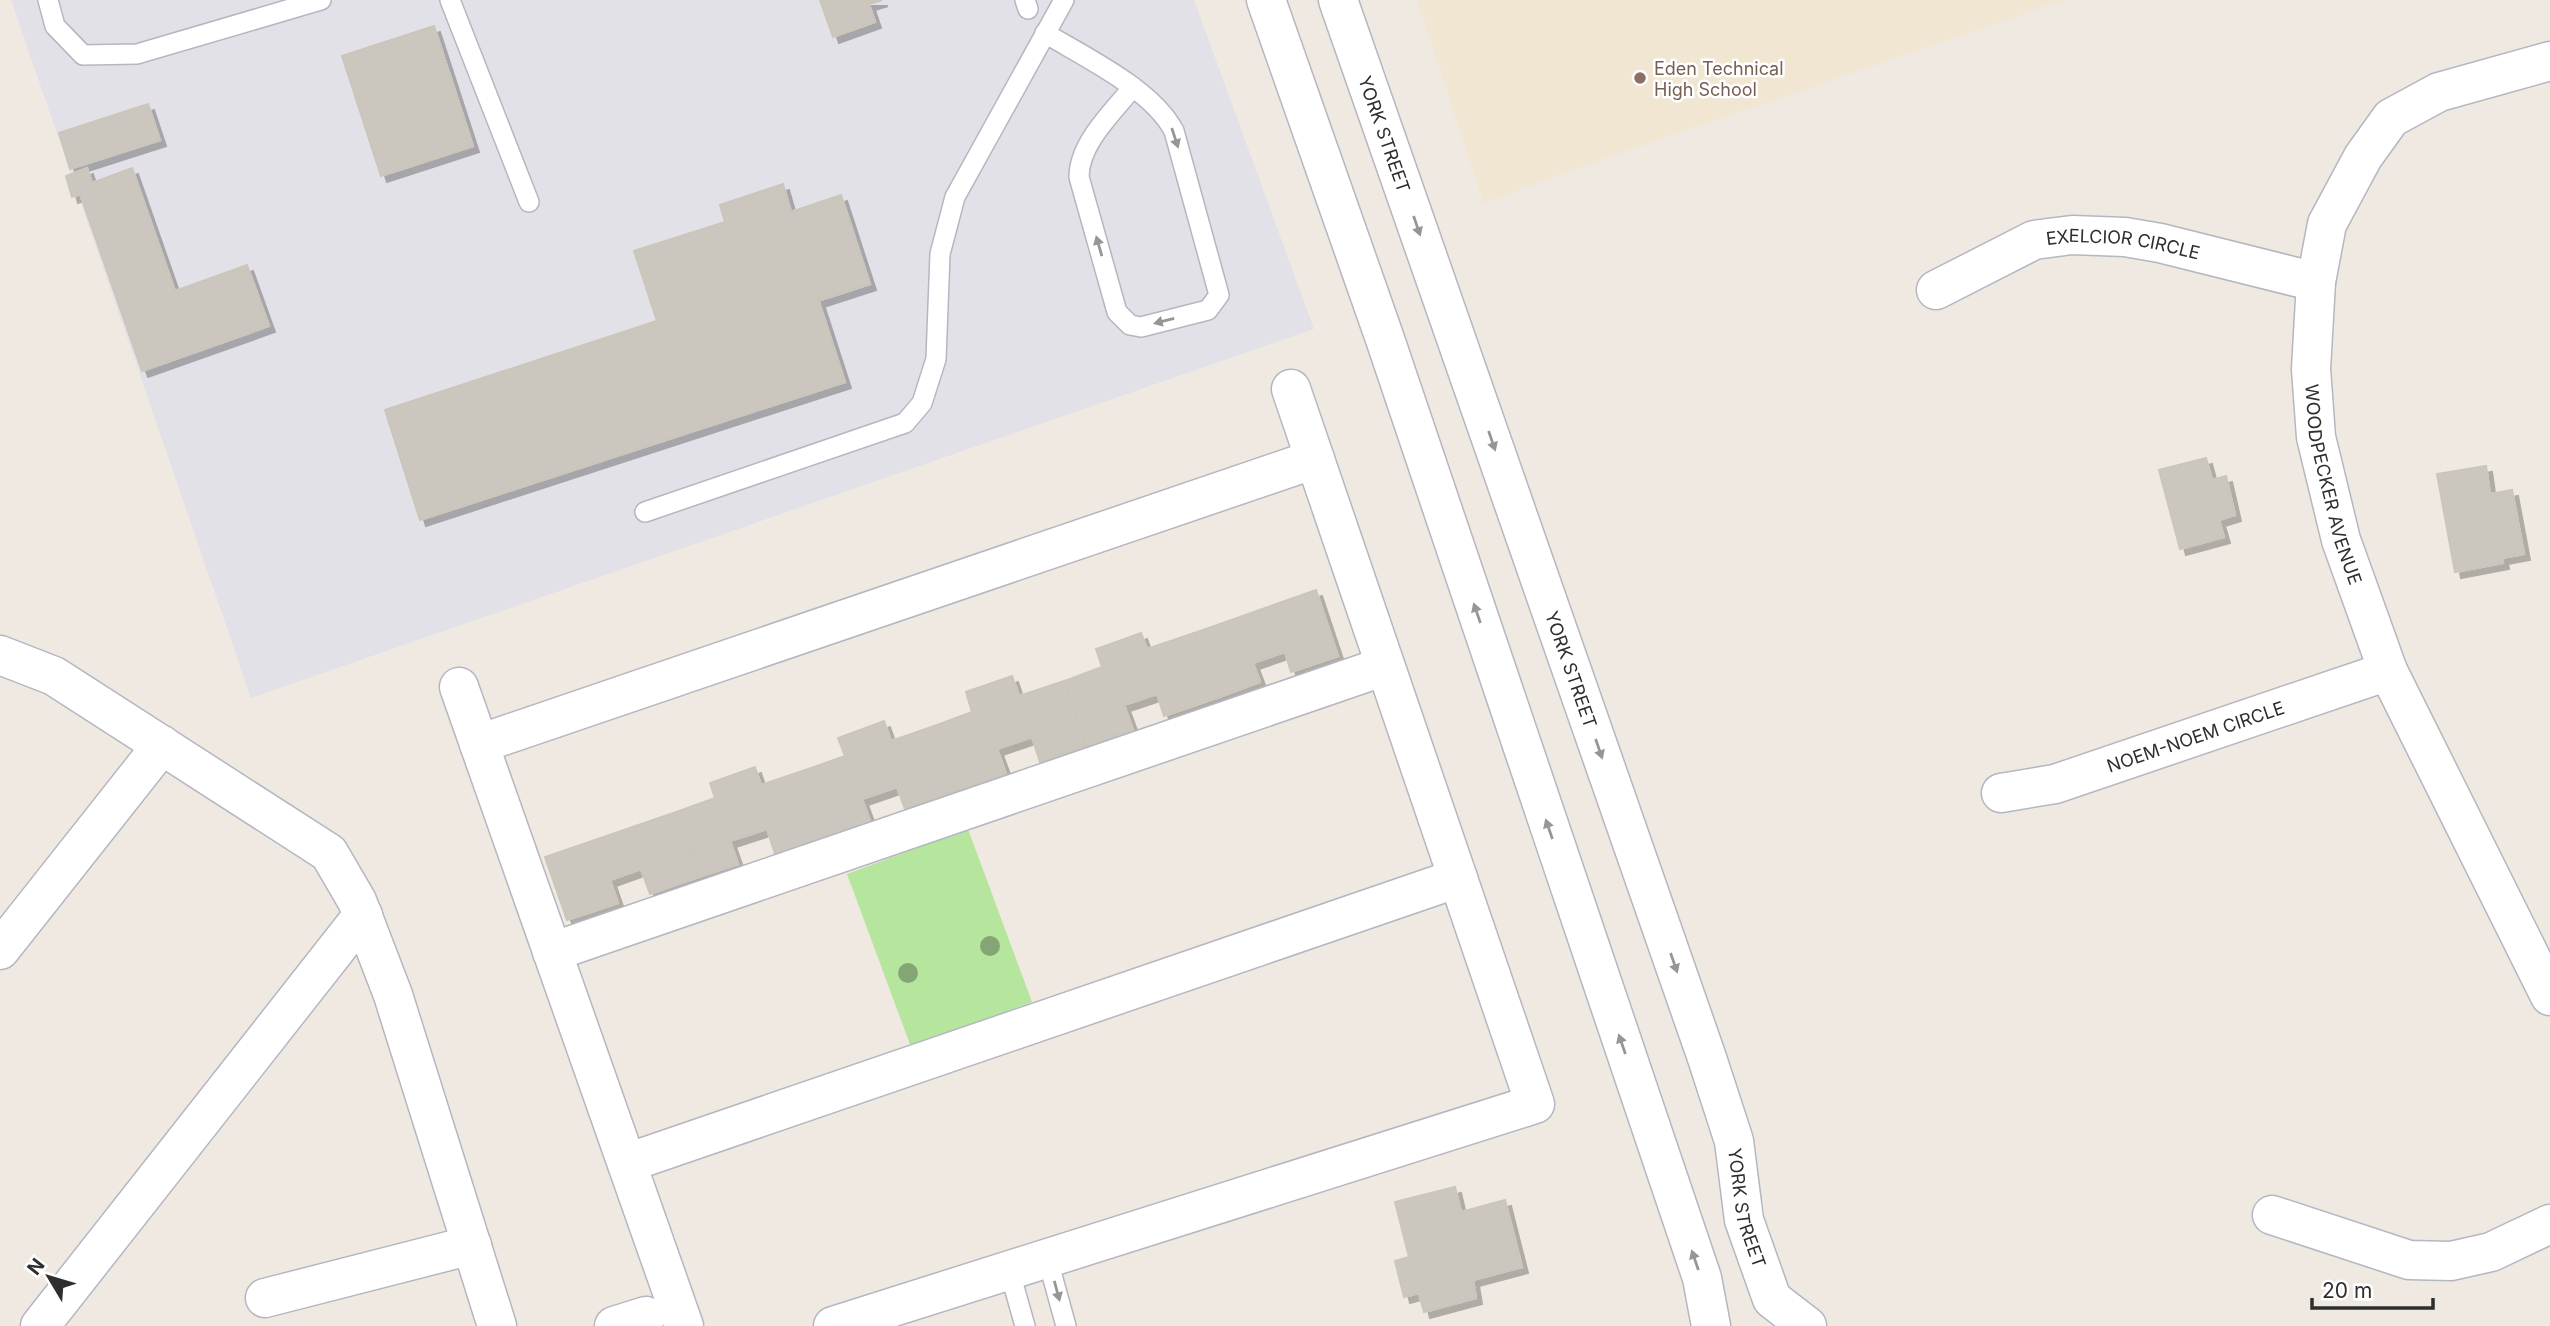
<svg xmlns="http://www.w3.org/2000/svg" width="2550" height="1326" font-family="Inter,sans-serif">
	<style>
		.industrial { fill: #e3e1e8 }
		.education { fill: #f0e6d1 }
		.green { fill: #b6e59e }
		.building { fill: #cbc7bf; stroke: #cbc5ba; stroke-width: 2; filter: url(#shadow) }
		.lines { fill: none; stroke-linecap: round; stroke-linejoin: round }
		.lane-casing { stroke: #b4b7c1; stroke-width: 22 }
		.street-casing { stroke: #b4b7c1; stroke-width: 41 }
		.secondary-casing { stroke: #b4b7c1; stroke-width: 41 }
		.lane { stroke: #fff; stroke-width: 19 }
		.street { stroke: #fff; stroke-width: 38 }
		.secondary { stroke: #fff; stroke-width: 38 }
		.tree { fill: #84a574 }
		.oneway { fill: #969696 }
		.education-dot { fill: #8d6e63; stroke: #fff; stroke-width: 2.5 }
		.labels { text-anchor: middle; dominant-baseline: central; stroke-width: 5; stroke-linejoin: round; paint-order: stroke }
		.education-label { font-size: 18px; fill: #785e54; stroke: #fff; text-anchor: start }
		.street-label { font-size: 18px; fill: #2e2e2e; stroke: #fff }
	</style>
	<defs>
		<filter id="shadow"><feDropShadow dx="6" dy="6" stdDeviation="0" flood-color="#0004"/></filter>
	</defs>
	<rect width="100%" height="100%" fill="#efe9e1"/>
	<polygon class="industrial" points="11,0 1194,0 1314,329 251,698"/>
	<polygon class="education" points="1417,0 2064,0 1612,156 1484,203"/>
	<polygon class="green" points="968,829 1032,1002 911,1047 847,874"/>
	<g class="building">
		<polygon points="820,0 882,0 869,4 875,22 833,37"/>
		<polygon points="434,26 473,146 381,176 342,56"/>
		<polygon points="148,104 160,140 70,169 59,133"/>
		<polygon points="87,168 92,183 132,168 175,291 247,265 269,326 142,371 80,194 72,197 66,176"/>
		<polygon points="783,184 791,212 841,195 870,284 818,301 809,271 657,321 634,251 725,222 720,205"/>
		<polygon points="809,271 845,382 420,520 385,410"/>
		<polygon points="2206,458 2212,480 2226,476 2235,515 2219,520 2224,537 2180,549 2159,470"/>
		<polygon points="2486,466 2490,494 2512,490 2524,554 2502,558 2503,563 2455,572 2437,474"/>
		<polygon points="1316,590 1338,656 1291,672 1285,652 1253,663 1260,682 1217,698 1194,633"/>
		<polygon points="1141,633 1147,649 1194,633 1217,698 1164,716 1157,694 1124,705 1133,730 1086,746 1064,681 1102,667 1096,649"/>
		<polygon points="1012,676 1019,696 1064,681 1086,746 1040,762 1032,737 997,749 1006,774 956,791 934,726 972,712 966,692"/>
		<polygon points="884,721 891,741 934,726 956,791 905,809 897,787 862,799 870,821 827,836 805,770 845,756 838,738"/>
		<polygon points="755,767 761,785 805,770 827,836 775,854 767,829 730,841 738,864 699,877 676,812 715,798 710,783"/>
		<polygon points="676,812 699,877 650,894 641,869 610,880 618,903 567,920 545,857"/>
		<polygon points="1455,1187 1461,1212 1505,1200 1522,1267 1473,1280 1476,1298 1424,1312 1419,1293 1404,1297 1395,1261 1409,1257 1395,1202"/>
	</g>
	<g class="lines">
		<defs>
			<g id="lane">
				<polyline points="48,0 55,26 83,55 137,54 321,0"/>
				<polyline points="450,0 529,202"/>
				<polyline points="1025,0 1028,9"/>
				<path d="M1045,33C1086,58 1152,89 1174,131L1219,295L1208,310L1141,327L1130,325L1117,312L1079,177C1079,143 1113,112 1133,87"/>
				<polyline points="645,512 905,423 922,403 936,359 940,254 955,197 1064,0"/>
				<polyline points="1047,1257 1066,1326"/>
				<polyline points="1009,1269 1025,1326"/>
			</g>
			<g id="street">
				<path id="s1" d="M2550,61L2439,92L2391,118L2363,157L2327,224L2316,282L2311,369L2316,437L2341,540L2388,671L2550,996"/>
				<path id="s2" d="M1936,290L2034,240L2072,235L2125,237L2160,243L2316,282"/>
				<polyline points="0,655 54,676 329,853 357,901 393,995 497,1326"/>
				<polyline points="459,687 684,1326"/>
				<polyline points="479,744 1315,459"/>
				<path id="s3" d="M2001,793L2055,784L2388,671"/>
				<polyline points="0,950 162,745"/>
				<polyline points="552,952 1385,666"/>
				<polyline points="627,1163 1458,878"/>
				<polyline points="2272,1215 2409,1260 2451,1261 2491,1252 2550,1224"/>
				<polyline points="265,1298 472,1245"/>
				<polyline points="40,1326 363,915"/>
				<polyline points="614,1326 646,1316"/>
				<polyline points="833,1326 1535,1104 1291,389"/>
			</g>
			<g id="secondary">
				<polyline points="1266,0 1385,339 1702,1278 1711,1326"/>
				<path id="s4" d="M1338,0L1707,1058L1734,1141L1744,1220L1772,1299L1807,1326"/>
			</g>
		</defs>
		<use href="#lane" class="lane-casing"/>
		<use href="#street" class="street-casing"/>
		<use href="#secondary" class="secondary-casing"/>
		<use href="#lane" class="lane"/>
		<use href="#street" class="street"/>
		<use href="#secondary" class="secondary"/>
	</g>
	<g class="tree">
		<circle cx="990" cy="946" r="10"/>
		<circle cx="908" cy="973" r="10"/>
	</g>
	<defs><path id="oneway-solid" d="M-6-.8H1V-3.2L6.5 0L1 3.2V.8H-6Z" transform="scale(1.75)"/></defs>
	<g class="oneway">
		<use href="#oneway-solid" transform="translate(1175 138) rotate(72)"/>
		<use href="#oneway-solid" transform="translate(1417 226) rotate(71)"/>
		<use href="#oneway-solid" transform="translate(1099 246) rotate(-106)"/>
		<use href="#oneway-solid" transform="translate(1164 321) rotate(166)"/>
		<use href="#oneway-solid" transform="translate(1492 441) rotate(71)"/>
		<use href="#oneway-solid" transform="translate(1477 613) rotate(-109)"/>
		<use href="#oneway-solid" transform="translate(1599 749) rotate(71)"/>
		<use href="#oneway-solid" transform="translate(1549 829) rotate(-109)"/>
		<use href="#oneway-solid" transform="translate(1674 963) rotate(71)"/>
		<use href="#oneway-solid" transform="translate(1622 1044) rotate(-109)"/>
		<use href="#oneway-solid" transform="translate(1695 1260) rotate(-109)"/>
		<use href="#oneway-solid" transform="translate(1057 1291) rotate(75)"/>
	</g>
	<circle class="education-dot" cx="1640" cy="78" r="7"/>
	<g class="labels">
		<g class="education-label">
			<text x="1654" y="68">Eden Technical<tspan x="1654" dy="21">High School</tspan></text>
		</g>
		<g class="street-label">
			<text stroke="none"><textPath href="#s4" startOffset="142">YORK STREET</textPath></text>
			<text stroke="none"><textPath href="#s2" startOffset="200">EXELCIOR CIRCLE</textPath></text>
			<text stroke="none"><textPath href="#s1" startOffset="558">WOODPECKER AVENUE</textPath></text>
			<text stroke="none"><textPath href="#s4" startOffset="709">YORK STREET</textPath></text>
			<text stroke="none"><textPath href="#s3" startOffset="203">NOEM-NOEM CIRCLE</textPath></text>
			<text stroke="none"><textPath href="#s4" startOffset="1276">YORK STREET</textPath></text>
		</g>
	</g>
	<g transform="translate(49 1277) rotate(308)" stroke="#ffffff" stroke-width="5" paint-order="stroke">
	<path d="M0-5L12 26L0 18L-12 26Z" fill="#2e2e2e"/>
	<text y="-10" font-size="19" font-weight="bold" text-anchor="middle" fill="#2e2e2e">N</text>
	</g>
	<path d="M2312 1298v10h121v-10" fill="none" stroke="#2e2e2e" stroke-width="3.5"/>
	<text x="2322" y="1298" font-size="21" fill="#2e2e2e" stroke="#ffffff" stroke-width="5" paint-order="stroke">20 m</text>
</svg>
